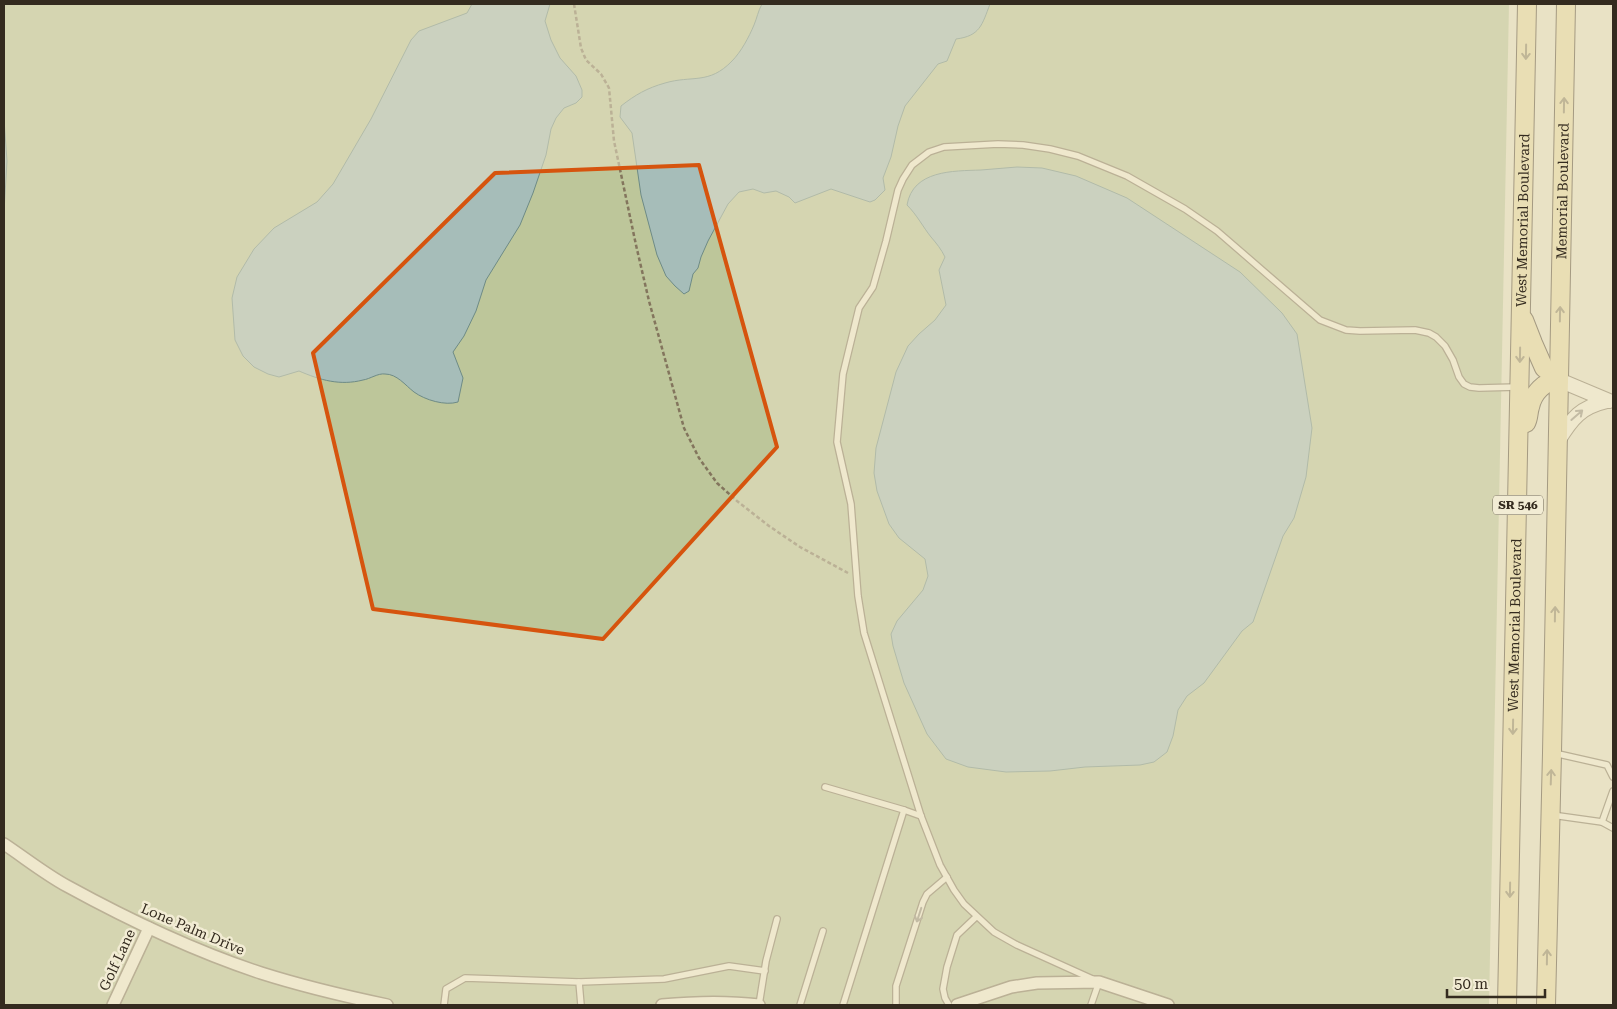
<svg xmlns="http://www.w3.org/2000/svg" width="1617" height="1009" font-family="'Roboto Serif',serif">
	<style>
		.green { fill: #bdc69a }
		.water { fill: #a6bdb9; stroke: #6e8b86 }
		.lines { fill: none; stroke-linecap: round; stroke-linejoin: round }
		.service-casing { stroke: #83755d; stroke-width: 8 }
		.minor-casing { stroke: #83755d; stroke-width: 14 }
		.tertiary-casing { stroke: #83755d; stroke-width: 16 }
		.primary-casing { stroke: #514331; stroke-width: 20 }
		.path { stroke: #83755d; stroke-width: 2.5; stroke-dasharray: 4 2.5; stroke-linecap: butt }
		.service { stroke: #f5efd8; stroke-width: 5.5 }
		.minor { stroke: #f5efd8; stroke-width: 11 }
		.tertiary { stroke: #f5efd8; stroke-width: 14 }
		.primary { stroke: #e9d9a1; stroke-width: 18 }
		.oneway { stroke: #8e8260 }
		.oneway2 { stroke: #948d7c }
		.marked { fill: none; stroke: #d6540e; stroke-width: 4; stroke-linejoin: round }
		.labels { text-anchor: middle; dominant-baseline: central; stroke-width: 5; stroke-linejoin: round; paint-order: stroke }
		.shield { fill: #f2ecd4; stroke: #6d6555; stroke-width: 1 }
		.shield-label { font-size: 12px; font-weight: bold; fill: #342b1f }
		.street-label { font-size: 14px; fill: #342b1f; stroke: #f2ecd4 }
	</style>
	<rect width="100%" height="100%" fill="#e9e2c5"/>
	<polygon class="green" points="4,4 1509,4 1489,1005 4,1005"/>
	<g class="water">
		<path d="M472,4H550L545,21L551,40L560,58L576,76L582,90V97L576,103L564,108L556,118L551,129L546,155L533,193L520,225L486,280L476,311L464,336L453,352L463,378L458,402C445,406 425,400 414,392C405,385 397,374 385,374C378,373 370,379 363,380C340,386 320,380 299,371L279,377L268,374L254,367L243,356L235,340L232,298L237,277L254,249L274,228L317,202L333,184L371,119L411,40L419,31L467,13Z"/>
		<path d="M762,4H990C982,25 980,36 956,39L947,61L938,64L905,106L898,126L891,157L883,178L885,190L875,200L870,202L831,189L795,203L789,197L776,191L764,193L753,189L739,192L728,204L708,241L701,257L698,268L693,274L689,291L684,294L675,286L666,276L657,255L641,195L632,133L620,117L621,106C635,95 647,88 665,83C692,75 709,85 732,61C741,52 749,37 754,25C757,18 758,11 762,4Z"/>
		<polygon points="4,119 7,161 4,212"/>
		<path d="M1017,167L1042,168L1076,176L1127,198L1240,272L1282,313L1297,334L1312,428L1306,477L1294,518L1283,536L1253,622L1242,631L1204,683L1187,696L1178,710L1173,736L1167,752L1154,762L1140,765L1085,767L1050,771L1006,772L968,767L946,759L927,734L904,683L893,646L891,634L897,621L923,590L928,576L925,559L899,538L889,524L877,491L874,473L876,448L896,372L908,346L919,334L935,320L946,305L939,270L945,257C941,249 937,244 931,237C923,227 917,215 907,205C913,170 953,171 981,170C993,169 1005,168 1017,167Z"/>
	</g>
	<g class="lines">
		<defs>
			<g id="service">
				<polyline points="1554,753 1607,765 1613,777"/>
				<polyline points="825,787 904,810"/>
				<polyline points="1552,815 1602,822 1613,828"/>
				<polyline points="1602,822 1613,791"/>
				<polyline points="579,982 664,979 729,966 765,971"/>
				<polyline points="444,1005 446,989 465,978 579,982 581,1005"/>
				<polyline points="759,1005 766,961 777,919"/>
				<polyline points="800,1005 823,931"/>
				<polyline points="843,1005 904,810 921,816"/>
				<polyline points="896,1005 896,986 923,902 927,894 947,877"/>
				<polyline points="949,1005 945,998 943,989 947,967 957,935 976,917"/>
				<polyline points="1091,1005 1099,982 1017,945 994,932 964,904 954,890 940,865 921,816 864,633 858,596 851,504 837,442 843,374 859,308 873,287 886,241 898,190 903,179 912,165 929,152 944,147 998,144 1023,145 1050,149 1078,156 1127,176 1185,209 1217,231 1320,320 1346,330 1360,331 1415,330 1429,333 1436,337 1445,346 1453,360 1459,377 1464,384 1470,387 1479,388 1517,387"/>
			</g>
			<g id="minor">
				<path d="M4,844C25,858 45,874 67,886C129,920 194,951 261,973C302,986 344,996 387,1005"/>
				<polyline points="113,1005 149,928"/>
				<path d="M662,1005C694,1002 726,1001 759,1005"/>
				<polyline points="957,1005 1011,987 1037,983 1099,982 1168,1005"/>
			</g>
			<g id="tertiary">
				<polyline points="1559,380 1609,401"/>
				<path d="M1558,441C1572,418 1581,407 1607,401"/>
			</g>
			<g id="primary">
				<polyline points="1524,320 1533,343 1544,368 1559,380"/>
				<path d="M1526,423C1529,418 1528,413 1530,407C1533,393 1544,381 1559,380"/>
				<path id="s1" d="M1507,1005L1527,4"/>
				<path id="s2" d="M1546,1005L1552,753L1566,4"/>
			</g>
		</defs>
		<use href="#service" class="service-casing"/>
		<use href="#minor" class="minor-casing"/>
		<use href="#tertiary" class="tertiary-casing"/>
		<use href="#primary" class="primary-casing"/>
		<polyline class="path" points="574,4 581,48 586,60 601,74 609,88 614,141 636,245 649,301 684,428 699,458 717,483 737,501 769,526 800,547 848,573"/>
		<use href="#service" class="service"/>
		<use href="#minor" class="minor"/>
		<use href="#tertiary" class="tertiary"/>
		<use href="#primary" class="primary"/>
	</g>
	<defs><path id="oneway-shaft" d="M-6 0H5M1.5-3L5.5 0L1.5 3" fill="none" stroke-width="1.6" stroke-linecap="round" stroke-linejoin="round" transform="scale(1.25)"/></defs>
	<g class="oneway">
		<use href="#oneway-shaft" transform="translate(1526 52) rotate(91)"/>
		<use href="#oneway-shaft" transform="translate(1564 105) rotate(-89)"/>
		<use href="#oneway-shaft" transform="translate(1560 314) rotate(-89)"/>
		<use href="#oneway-shaft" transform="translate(1520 355) rotate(91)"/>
		<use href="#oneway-shaft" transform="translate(1555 614) rotate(-89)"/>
		<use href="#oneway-shaft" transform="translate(1513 727) rotate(91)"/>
		<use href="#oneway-shaft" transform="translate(1551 777) rotate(-88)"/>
		<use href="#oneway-shaft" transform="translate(1510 890) rotate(91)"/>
		<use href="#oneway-shaft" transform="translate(1547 957) rotate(-89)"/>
	</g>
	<g class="oneway2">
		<use href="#oneway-shaft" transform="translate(1577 415) rotate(-41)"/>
		<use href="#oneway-shaft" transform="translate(919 915) rotate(108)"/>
	</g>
	<path d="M0 0H1617V1009H0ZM699,165L777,447L603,639L373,609L313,353L495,173Z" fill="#e9e2c5" fill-opacity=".55" fill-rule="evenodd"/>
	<path class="marked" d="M699,165L777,447L603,639L373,609L313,353L495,173Z"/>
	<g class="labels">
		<rect class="shield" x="1493" y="495.5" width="50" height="19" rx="4"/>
		<g class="shield-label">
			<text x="1518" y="505">SR 546</text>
		</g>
		<g class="street-label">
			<text stroke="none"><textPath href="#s2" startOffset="814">Memorial Boulevard</textPath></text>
			<text stroke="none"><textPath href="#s1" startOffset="785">West Memorial Boulevard</textPath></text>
			<text stroke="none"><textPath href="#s1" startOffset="380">West Memorial Boulevard</textPath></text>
			<text transform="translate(193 929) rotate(23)">Lone Palm Drive</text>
			<text transform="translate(117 960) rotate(-65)">Golf Lane</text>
		</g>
	</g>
	<rect width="1617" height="1009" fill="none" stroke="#342b1f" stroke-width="10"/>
	<path d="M1447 989v8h98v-8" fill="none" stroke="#342b1f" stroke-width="2.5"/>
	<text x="1454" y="989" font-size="15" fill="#342b1f" stroke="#f2ecd4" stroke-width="4" paint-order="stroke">50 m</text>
</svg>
